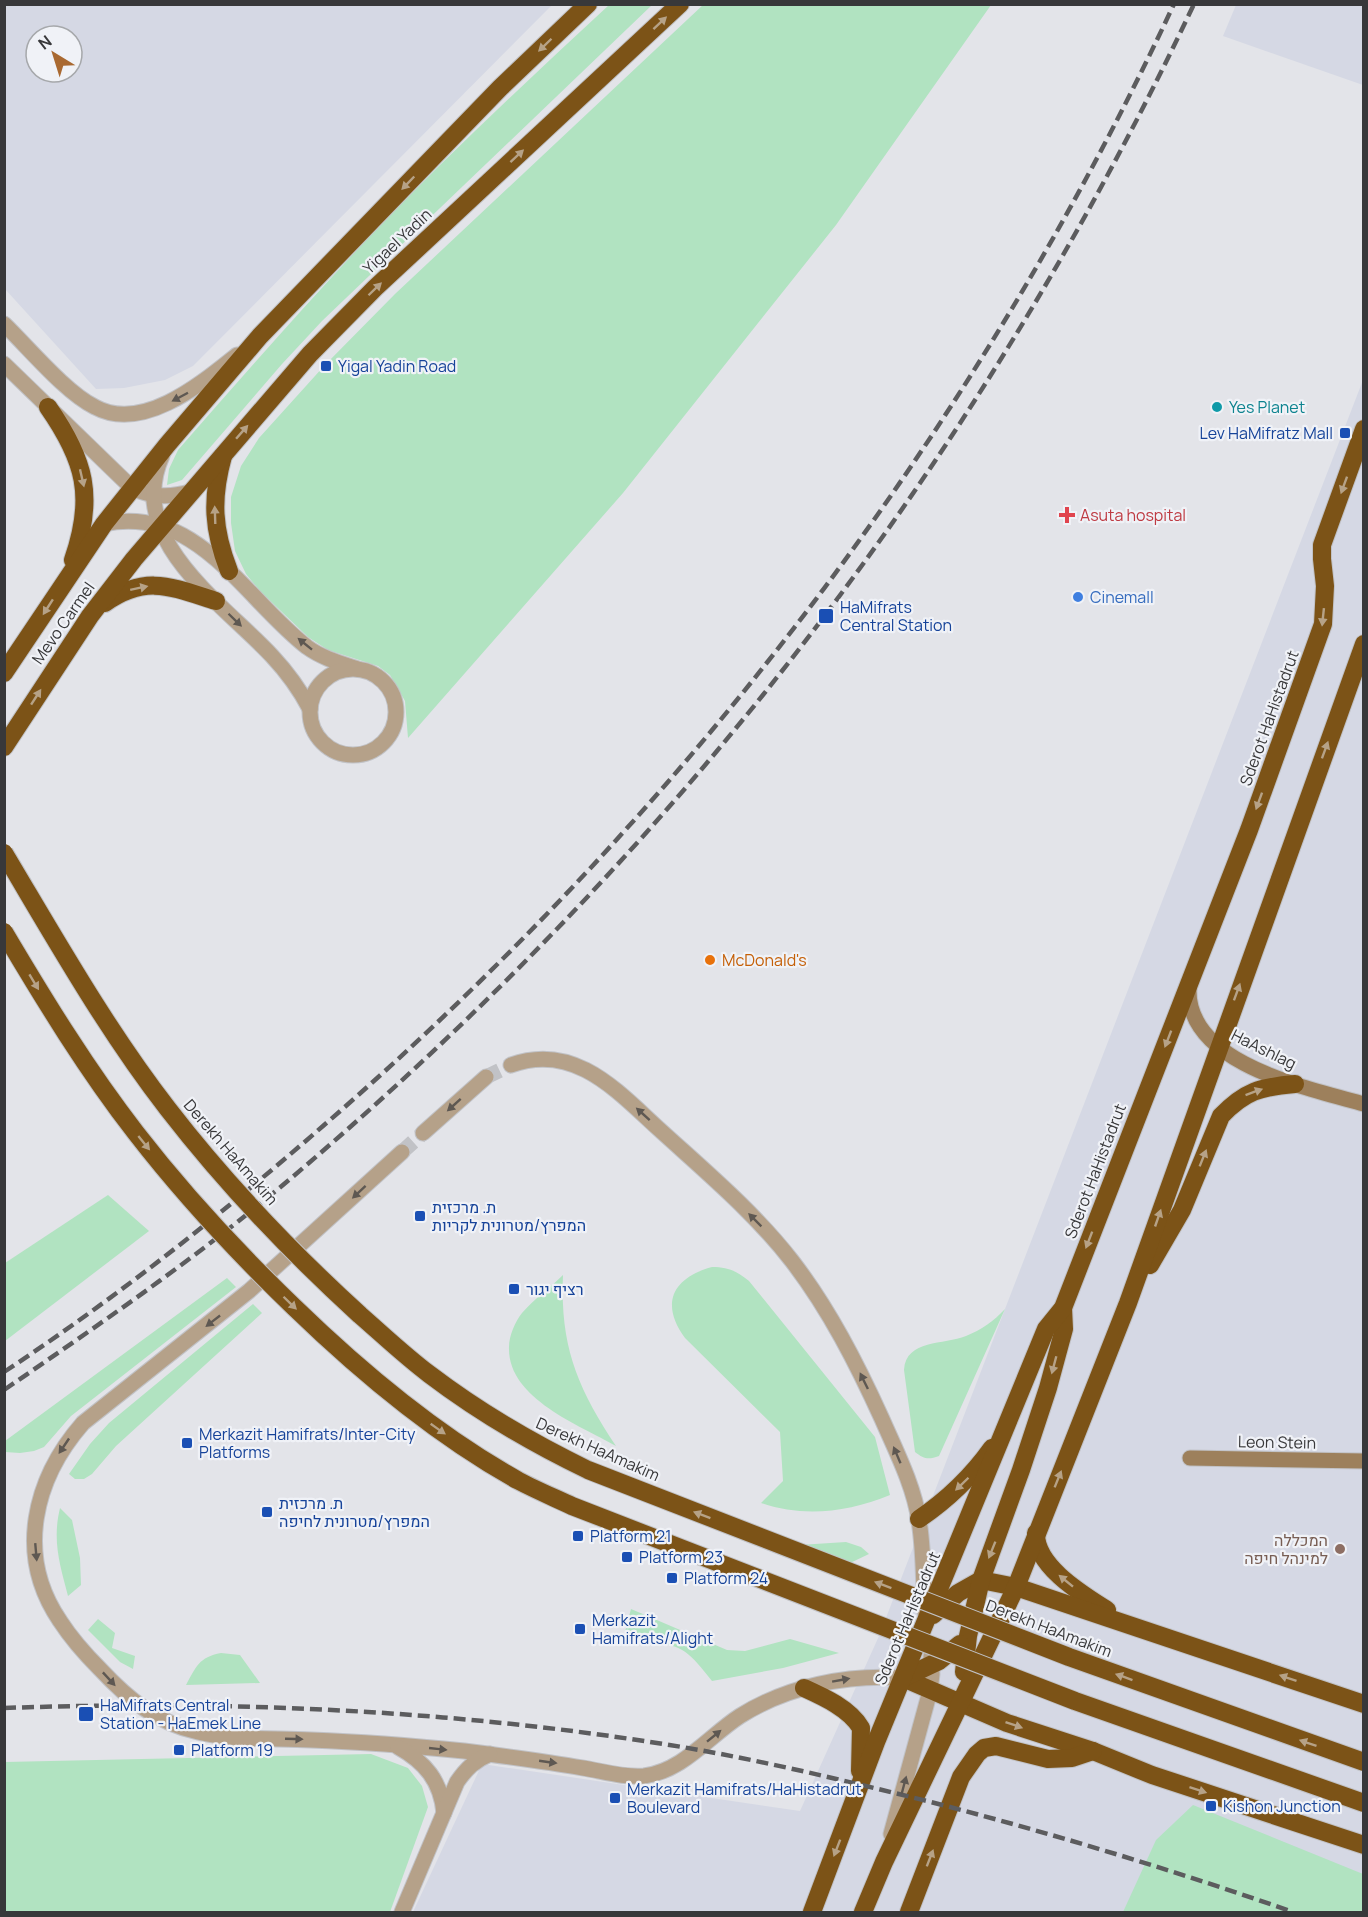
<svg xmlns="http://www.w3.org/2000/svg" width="1368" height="1917" font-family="Manrope,Heebo,sans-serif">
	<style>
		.built { fill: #d5d8e4; fill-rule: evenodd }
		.green { fill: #b1e3c1 }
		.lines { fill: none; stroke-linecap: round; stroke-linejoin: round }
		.street-tunnel { stroke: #c1c2c6; stroke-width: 15; stroke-dasharray: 15 8; stroke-linecap: butt }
		.street-casing { stroke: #c1c2c6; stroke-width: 17 }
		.secondary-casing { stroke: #c1c2c6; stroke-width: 17 }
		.highway-casing { stroke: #c1c2c6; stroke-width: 20 }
		.street { stroke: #b5a189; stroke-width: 15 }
		.secondary { stroke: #9d805c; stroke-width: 15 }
		.highway { stroke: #7c5317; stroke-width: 18 }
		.rail { stroke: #5c5c5e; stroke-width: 4.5; stroke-dasharray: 12 6; stroke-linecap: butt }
		.highway-bridge-casing { stroke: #c1c2c6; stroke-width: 20; stroke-linecap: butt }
		.highway-bridge { stroke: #7c5317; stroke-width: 18 }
		.oneway { fill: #b6a287 }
		.oneway2 { fill: #5e5852 }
		.transit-dot { fill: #1a4fb4; stroke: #f0f2f7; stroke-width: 2 }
		.culture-dot { fill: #0f9aa8; stroke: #f0f2f7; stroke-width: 2 }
		.health-dot { fill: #e0444e; stroke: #f0f2f7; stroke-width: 2 }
		.shop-dot { fill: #3f7fe0; stroke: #f0f2f7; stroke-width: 2 }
		.food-dot { fill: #e8710a; stroke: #f0f2f7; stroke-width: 2 }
		.education-dot { fill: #8d6e63; stroke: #f0f2f7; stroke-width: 2 }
		.labels { text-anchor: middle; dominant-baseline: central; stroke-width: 4.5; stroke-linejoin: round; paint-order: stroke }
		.street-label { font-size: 16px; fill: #38383a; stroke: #f0f2f7 }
		.transit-label { font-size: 16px; fill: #164399; stroke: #f0f2f7; text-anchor: start }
		.culture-label { font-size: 16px; fill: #0d838f; stroke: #f0f2f7; text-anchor: start }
		.health-label { font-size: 16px; fill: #be3a42; stroke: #f0f2f7; text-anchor: start }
		.shop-label { font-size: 16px; fill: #366cbe; stroke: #f0f2f7; text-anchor: start }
		.food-label { font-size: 16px; fill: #c56008; stroke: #f0f2f7; text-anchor: start }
		.education-label { font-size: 16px; fill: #785e54; stroke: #f0f2f7; text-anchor: end }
	</style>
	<rect width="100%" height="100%" fill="#e3e4e9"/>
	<g class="built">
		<path d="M5,4H552V5L193,366L165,380L124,388L96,389L5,289ZM36,36H72V72H36Z"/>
		<polygon points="1236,5 1363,5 1363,85 1223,36"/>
		<polygon points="1363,380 1363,1912 413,1912 482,1764 800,1811 879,1636"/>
	</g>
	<g class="green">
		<polygon points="704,4 991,5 836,225 623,493 408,738 405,701 390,675 378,666 328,650 308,637 260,591 246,574 235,551 231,523 231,497 241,466 259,438 324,366 395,294"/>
		<path d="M609,5H652L322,321L282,364L182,480L167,485L169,469L178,450C241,378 304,306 370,236C447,156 528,80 609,5Z"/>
		<polygon points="108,1195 149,1231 5,1341 5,1263"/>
		<path d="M712,1267C728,1267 737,1271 749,1281L875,1437L890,1495C848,1512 804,1518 761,1503L783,1481L780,1432L685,1338C660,1304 672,1278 712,1267Z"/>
		<path d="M563,1275C560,1346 577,1387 616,1446C579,1425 507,1398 509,1347C509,1336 515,1322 522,1313C534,1299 550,1288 563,1275Z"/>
		<polygon points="227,1278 236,1287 71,1416 44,1447 34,1451 20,1453 5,1452 5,1441"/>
		<polygon points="253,1304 262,1313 116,1446 92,1474 84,1479 75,1479 69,1474 90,1444 109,1423"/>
		<path d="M1005,1309L939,1456C928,1460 924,1459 915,1452L904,1370C906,1339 944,1345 966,1336C981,1330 994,1321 1005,1309Z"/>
		<path d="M60,1508L72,1520L80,1558L81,1585L68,1596C60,1565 52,1541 60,1508Z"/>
		<polygon points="846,1542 861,1547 869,1554 848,1564 799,1545"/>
		<path d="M631,1609L727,1650L745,1651L790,1639L839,1653L783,1668L712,1681C687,1649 680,1641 636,1644L625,1632Z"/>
		<polygon points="98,1619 115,1633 112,1648 135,1656 133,1669 120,1662 88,1630"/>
		<path d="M221,1653L240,1655L260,1683L186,1685C196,1667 199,1657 221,1653Z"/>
		<polygon points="371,1754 408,1768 422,1786 428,1807 390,1912 5,1912 5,1762"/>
		<polygon points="1193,1805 1363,1874 1363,1912 1123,1912 1156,1840"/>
	</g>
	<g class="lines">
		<g class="street-tunnel">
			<polyline points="486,1077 511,1065"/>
			<polyline points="402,1152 423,1133"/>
		</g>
		<defs>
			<g id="street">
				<path d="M4,324C28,347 66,393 95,407C143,433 202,383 237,355"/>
				<path d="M4,364L132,488C152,497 169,498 190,492"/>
				<path d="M162,456C124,540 224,604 272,656C287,672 300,690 310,709"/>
				<path d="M104,524C197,504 245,599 307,647C322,658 340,663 358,669"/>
				<circle cx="353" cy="712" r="43"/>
				<path d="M511,1065C575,1042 617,1091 660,1130C705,1171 754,1212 792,1261C829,1309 857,1364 882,1419C896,1451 914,1486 919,1521C924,1550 923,1582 925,1612"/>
				<polyline points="423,1133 486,1077"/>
				<path d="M402,1152L249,1291L83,1423C34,1479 15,1555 60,1621C71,1638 85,1654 100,1669C128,1699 157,1723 198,1732C235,1741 274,1738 311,1740C363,1742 414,1746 464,1751C504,1756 543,1761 583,1768C602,1771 624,1778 644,1776C683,1771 709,1736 740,1716C788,1686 847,1674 903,1678"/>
				<path d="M398,1747C425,1762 441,1781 444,1813"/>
				<polyline points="891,1834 930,1691 932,1674 931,1656"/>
				<path d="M402,1912L457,1782C466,1769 475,1760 490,1754"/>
			</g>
			<g id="secondary">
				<path d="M1189,989C1187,1064 1307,1088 1364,1104"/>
				<polyline points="1190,1458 1364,1461"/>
			</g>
			<g id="highway">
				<path d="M48,407C85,460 95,497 73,560"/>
				<path d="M223,456C211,499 213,530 229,571"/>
				<path d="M105,603C146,574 172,587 216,601"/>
				<polyline points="4,673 104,524 167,445 260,336 500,88 588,4"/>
				<polyline points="4,747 90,616 134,559 310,354 375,288 680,4"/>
				<path d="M1150,1265L1182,1210L1221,1116C1245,1091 1260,1087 1295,1084"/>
				<path d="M919,1519C947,1500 972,1476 992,1448"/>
				<path d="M1036,1533C1035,1566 1082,1594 1107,1610"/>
				<polyline points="933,1615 958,1593 981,1580 1016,1587 1364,1704"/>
				<polyline points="964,1672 968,1636 981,1580 1021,1470 1048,1388 1064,1329 1063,1308"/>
				<polyline points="903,1678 1007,1723 1093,1751 1152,1775 1364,1845"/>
				<polyline points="903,1678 939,1661 960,1644"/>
				<path d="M804,1688C824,1697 850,1709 861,1728L860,1771"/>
				<polyline points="812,1912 876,1742 1046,1329 1063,1308 1249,830 1323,624 1325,586 1322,559 1322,545 1364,429"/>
				<polyline points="863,1912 884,1862 1016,1587 1128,1303 1364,644"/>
				<polyline points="909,1912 961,1777 977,1754 984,1748 996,1746 1048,1759 1072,1758 1093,1751"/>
			</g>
		</defs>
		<use href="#street" class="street-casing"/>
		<use href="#secondary" class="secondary-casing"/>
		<use href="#highway" class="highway-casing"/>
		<use href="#street" class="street"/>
		<use href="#secondary" class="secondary"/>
		<use href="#highway" class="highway"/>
		<g class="rail">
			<path d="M4,1372C116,1298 222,1214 323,1126C683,814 972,436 1174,4"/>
			<path d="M4,1390C106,1320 209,1249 303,1168C683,843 980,457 1194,4"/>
			<path d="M4,1708C232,1700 458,1710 682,1747C765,1761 846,1781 927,1801C1051,1833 1173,1870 1293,1912"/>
		</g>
		<defs>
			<g id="highway-bridge">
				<path d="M4,853C56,940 106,1029 168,1109C226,1184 291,1252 360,1315C383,1335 405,1356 429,1374C479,1412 532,1443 588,1470L1069,1657L1364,1762"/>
				<path d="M4,932C45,1001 87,1070 136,1133C184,1195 238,1253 294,1307C362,1373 436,1435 519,1481C536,1490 555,1498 572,1506L1075,1701L1364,1803"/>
			</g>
		</defs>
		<use href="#highway-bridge" class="highway-bridge-casing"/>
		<use href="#highway-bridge" class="highway-bridge"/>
	</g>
	<defs><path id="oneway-solid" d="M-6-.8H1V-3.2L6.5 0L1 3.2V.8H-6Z" transform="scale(1.5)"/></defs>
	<g class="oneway">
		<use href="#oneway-solid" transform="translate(660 23) rotate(-43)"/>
		<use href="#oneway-solid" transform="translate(545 45) rotate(136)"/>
		<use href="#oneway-solid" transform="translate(517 156) rotate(-43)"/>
		<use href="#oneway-solid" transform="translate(408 183) rotate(134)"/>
		<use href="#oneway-solid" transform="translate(375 289) rotate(-44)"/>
		<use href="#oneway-solid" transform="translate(242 432) rotate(-49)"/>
		<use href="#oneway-solid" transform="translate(82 478) rotate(77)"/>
		<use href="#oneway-solid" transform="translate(1344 485) rotate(110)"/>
		<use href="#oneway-solid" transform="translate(215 515) rotate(-92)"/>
		<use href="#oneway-solid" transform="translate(139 588) rotate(-12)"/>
		<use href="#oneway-solid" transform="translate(48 607) rotate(123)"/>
		<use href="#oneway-solid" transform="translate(1323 617) rotate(96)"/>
		<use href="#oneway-solid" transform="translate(36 697) rotate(-57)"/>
		<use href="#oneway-solid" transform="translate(1325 750) rotate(-70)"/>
		<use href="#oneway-solid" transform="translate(1259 801) rotate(110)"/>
		<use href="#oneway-solid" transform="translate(34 982) rotate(59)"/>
		<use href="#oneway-solid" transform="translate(1237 992) rotate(-70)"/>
		<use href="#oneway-solid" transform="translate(1168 1039) rotate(111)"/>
		<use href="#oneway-solid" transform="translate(1254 1092) rotate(-20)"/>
		<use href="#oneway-solid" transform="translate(144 1143) rotate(51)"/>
		<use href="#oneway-solid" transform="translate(1203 1158) rotate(-68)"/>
		<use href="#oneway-solid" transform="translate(1158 1218) rotate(-71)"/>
		<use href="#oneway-solid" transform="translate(1089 1240) rotate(111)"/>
		<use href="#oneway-solid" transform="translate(290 1303) rotate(44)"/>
		<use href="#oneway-solid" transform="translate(1054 1365) rotate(105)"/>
		<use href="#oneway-solid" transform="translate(438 1429) rotate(35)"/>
		<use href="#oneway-solid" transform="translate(1058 1479) rotate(-68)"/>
		<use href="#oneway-solid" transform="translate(962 1484) rotate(136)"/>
		<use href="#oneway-solid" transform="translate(702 1515) rotate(-159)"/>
		<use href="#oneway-solid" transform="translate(992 1550) rotate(112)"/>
		<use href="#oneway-solid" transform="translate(1066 1581) rotate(-141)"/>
		<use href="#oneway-solid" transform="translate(883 1585) rotate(-159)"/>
		<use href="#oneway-solid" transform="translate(1124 1677) rotate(-160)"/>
		<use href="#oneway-solid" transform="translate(1288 1678) rotate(-161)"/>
		<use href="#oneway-solid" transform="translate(1014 1725) rotate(19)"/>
		<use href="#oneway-solid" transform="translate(1308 1743) rotate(-161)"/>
		<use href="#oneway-solid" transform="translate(1198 1790) rotate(18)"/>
		<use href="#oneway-solid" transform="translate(837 1848) rotate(111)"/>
		<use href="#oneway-solid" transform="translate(930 1858) rotate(-69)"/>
	</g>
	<g class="oneway2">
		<use href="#oneway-solid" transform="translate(180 397) rotate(152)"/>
		<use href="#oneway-solid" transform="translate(235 620) rotate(44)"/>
		<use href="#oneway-solid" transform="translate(305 644) rotate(-141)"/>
		<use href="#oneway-solid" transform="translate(454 1105) rotate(138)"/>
		<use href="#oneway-solid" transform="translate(643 1114) rotate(-138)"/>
		<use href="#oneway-solid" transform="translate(359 1192) rotate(137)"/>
		<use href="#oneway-solid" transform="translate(755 1220) rotate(-135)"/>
		<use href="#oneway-solid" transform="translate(213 1321) rotate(142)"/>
		<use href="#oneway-solid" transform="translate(864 1381) rotate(-116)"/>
		<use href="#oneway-solid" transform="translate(64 1446) rotate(124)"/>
		<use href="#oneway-solid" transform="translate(897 1455) rotate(-113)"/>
		<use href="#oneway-solid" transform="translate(36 1552) rotate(85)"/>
		<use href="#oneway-solid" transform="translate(109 1679) rotate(47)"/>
		<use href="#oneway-solid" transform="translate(841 1680) rotate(-10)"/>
		<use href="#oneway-solid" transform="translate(714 1736) rotate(-39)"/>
		<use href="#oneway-solid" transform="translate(294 1739) rotate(2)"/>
		<use href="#oneway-solid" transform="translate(438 1749) rotate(6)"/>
		<use href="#oneway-solid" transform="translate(548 1762) rotate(8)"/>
		<use href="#oneway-solid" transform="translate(904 1785) rotate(-75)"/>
	</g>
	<g class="transit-dot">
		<rect x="320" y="360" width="12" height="12" rx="3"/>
		<rect x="1339" y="427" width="12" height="12" rx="3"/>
		<rect x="818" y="608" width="16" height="16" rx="3"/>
		<rect x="414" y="1210" width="12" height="12" rx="3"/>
		<rect x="508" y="1283" width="12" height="12" rx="3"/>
		<rect x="181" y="1437" width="12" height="12" rx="3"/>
		<rect x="261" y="1506" width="12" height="12" rx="3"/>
		<rect x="572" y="1530" width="12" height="12" rx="3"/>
		<rect x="621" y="1551" width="12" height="12" rx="3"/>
		<rect x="666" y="1572" width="12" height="12" rx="3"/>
		<rect x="574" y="1623" width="12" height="12" rx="3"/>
		<rect x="78" y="1706" width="16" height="16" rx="3"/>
		<rect x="173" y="1744" width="12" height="12" rx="3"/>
		<rect x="609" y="1792" width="12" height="12" rx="3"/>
		<rect x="1205" y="1800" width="12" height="12" rx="3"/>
	</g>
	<circle class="culture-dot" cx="1217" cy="407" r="6"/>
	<path class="health-dot" d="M1064 506h6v6h6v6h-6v6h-6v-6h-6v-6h6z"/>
	<circle class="shop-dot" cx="1078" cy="597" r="6"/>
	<circle class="food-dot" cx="710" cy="960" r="6"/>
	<circle class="education-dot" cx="1340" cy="1549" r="6"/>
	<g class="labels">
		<g class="street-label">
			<text transform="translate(397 241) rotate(-43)">Yigael Yadin</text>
			<text transform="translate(63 623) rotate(-55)">Mevo Carmel</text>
			<text transform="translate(1269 718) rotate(-70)">Sderot HaHistadrut</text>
			<text transform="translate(1264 1049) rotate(26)">HaAshlag</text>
			<text transform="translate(231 1152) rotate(49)">Derekh HaAmakim</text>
			<text transform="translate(1095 1171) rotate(-69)">Sderot HaHistadrut</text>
			<text transform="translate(1277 1442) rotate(1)">Leon Stein</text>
			<text transform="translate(598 1449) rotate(24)">Derekh HaAmakim</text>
			<text transform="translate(907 1618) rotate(-67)">Sderot HaHistadrut</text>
			<text transform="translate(1049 1628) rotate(21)">Derekh HaAmakim</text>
		</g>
		<g class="transit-label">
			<text x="338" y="366">Yigal Yadin Road</text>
			<text x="1333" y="433" text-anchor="end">Lev HaMifratz Mall</text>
			<text x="840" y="607">HaMifrats<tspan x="840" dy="18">Central Station</tspan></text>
			<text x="432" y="1207">ת. מרכזית<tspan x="432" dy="18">המפרץ/מטרונית לקריות</tspan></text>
			<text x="526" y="1289">רציף יגור</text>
			<text x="199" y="1434">Merkazit Hamifrats/Inter-City<tspan x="199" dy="18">Platforms</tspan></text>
			<text x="279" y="1503">ת. מרכזית<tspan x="279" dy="18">המפרץ/מטרונית לחיפה</tspan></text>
			<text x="590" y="1536">Platform 21</text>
			<text x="639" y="1557">Platform 23</text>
			<text x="684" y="1578">Platform 24</text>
			<text x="592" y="1620">Merkazit<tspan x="592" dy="18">Hamifrats/Alight</tspan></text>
			<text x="100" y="1705">HaMifrats Central<tspan x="100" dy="18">Station - HaEmek Line</tspan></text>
			<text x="191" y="1750">Platform 19</text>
			<text x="627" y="1789">Merkazit Hamifrats/HaHistadrut<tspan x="627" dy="18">Boulevard</tspan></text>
			<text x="1223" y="1806">Kishon Junction</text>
		</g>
		<g class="culture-label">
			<text x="1229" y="407">Yes Planet</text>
		</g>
		<g class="health-label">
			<text x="1080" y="515">Asuta hospital</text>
		</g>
		<g class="shop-label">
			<text x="1090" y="597">Cinemall</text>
		</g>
		<g class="food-label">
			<text x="722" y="960">McDonald's</text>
		</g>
		<g class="education-label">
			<text x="1328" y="1540">המכללה<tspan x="1328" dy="18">למינהל חיפה</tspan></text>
		</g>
	</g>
	<rect width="1368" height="1917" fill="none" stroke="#38383a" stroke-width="12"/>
	<g transform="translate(54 54) rotate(322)"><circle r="28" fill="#f0f2f7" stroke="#a6a8ab" stroke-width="1.5"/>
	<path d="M0-4.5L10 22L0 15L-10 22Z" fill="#a96931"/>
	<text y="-9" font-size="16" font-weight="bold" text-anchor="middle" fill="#38383a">N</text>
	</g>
</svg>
